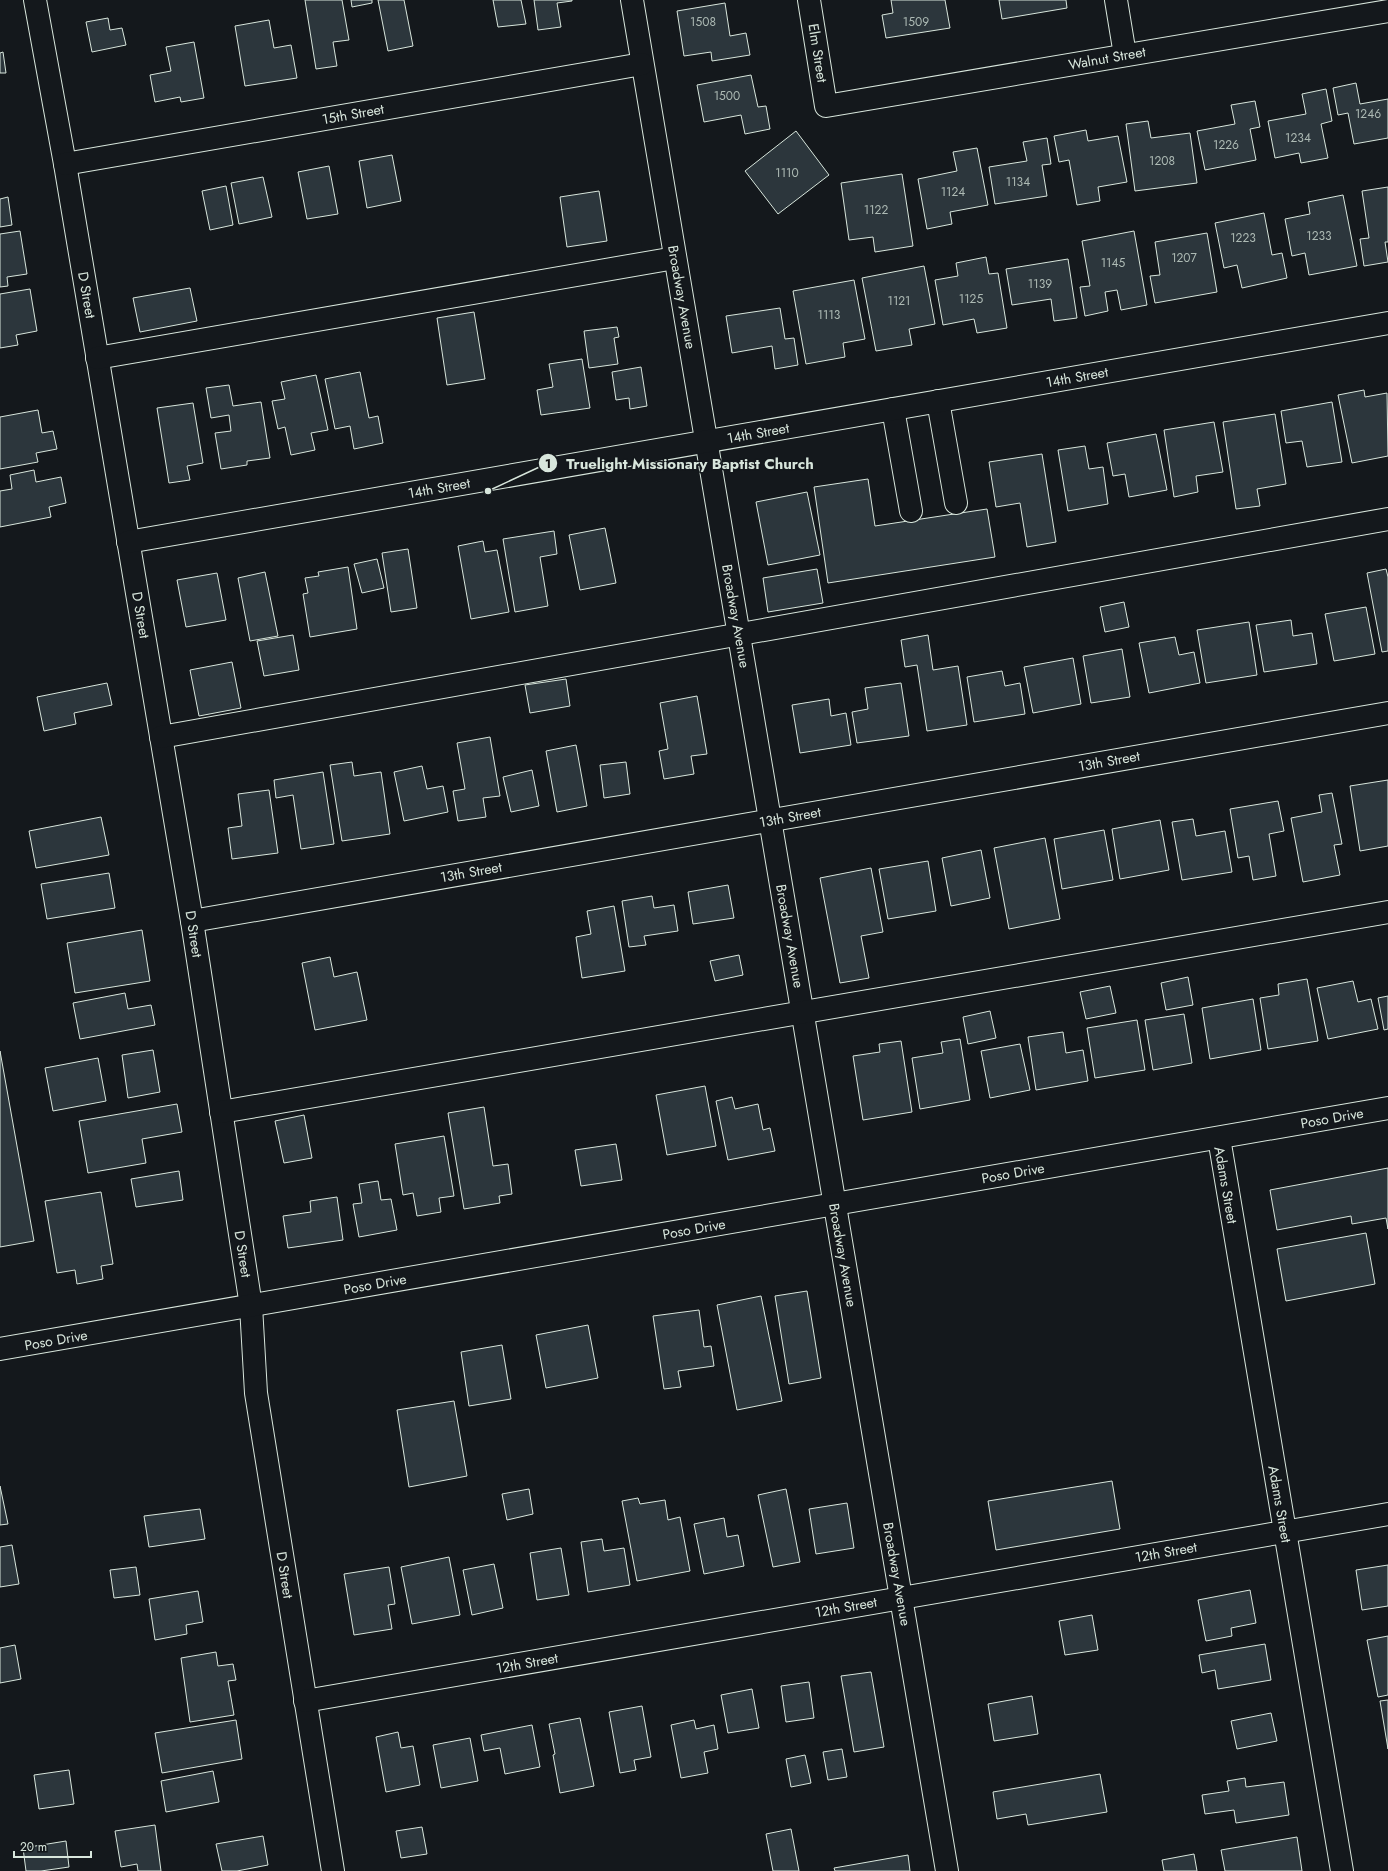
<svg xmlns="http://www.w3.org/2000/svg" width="1388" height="1871" font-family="Jost,sans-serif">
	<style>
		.building { fill: #2c363c; stroke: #d8e6dc }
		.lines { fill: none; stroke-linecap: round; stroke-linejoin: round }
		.minor-casing { stroke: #d8e6dc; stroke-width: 24 }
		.major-casing { stroke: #d8e6dc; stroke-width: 24 }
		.minor { stroke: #14181c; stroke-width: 22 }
		.major { stroke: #14181c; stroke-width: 22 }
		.labels { text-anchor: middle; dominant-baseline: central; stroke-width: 3; stroke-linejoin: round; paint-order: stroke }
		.number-label { font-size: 12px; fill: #adbab4 }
		.street-label { font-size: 14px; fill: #d8e6dc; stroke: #14181c }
		.leader { fill: none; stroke: #d8e6dc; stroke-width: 1.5 }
		.callout-dot { fill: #d8e6dc; stroke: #14181c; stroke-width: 1.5 }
		.mark-label { font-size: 12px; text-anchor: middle; font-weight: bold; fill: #111 }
		.callout-label { font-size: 15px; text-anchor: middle; font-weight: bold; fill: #d8e6dc; stroke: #14181c; stroke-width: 3; stroke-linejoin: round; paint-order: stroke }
	</style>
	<rect width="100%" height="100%" fill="#14181c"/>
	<g class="building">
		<polygon points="305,0 342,0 349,40 333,42 337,66 316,69"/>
		<polygon points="351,0 372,0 372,3 352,7"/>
		<polygon points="378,0 404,0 413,46 388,51"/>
		<polygon points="493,0 521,0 526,24 498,27"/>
		<polygon points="534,0 572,0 572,1 557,3 561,27 538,30"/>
		<polygon points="891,0 945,0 950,28 886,38 882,15 893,13"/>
		<polygon points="999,0 1066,0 1067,8 1002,19"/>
		<polygon points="725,3 730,36 746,33 750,55 712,61 711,52 684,56 677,11"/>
		<polygon points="108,18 110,30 122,28 126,45 92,52 86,22"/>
		<polygon points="269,20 274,48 291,45 297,78 245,86 235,26"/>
		<polygon points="194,42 204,98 181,102 180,97 155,102 150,75 171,71 166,47"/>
		<polygon points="3,52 6,73 0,73 0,53"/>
		<polygon points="751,75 758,107 766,106 770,129 745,134 741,115 704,122 697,85"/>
		<polygon points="1356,83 1360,104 1388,99 1388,138 1354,144 1348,113 1338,115 1333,88"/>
		<polygon points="1326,89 1332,121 1321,124 1328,158 1301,163 1299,153 1275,158 1268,121 1306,114 1302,94"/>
		<polygon points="1255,101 1260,127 1250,129 1256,160 1205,170 1197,131 1235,124 1231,105"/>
		<polygon points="1148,121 1151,138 1190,133 1197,183 1135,191 1126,124"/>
		<polygon points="1086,130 1088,141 1118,136 1127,182 1098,187 1100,201 1077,205 1069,160 1059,162 1054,136"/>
		<polygon points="796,131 829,175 778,214 745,171"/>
		<polygon points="1047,138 1051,164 1042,165 1047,196 995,204 989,167 1027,161 1023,142"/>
		<polygon points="977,148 988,205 950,212 952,224 927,229 918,179 957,171 953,152"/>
		<polygon points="392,155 401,201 367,208 359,161"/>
		<polygon points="329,166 338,214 307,219 298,172"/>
		<polygon points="902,174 913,246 875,252 873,237 849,240 841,183"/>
		<polygon points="263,177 272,217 239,224 231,183"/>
		<polygon points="226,186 233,225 210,230 202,191"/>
		<polygon points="1388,187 1388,242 1385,242 1388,262 1364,266 1360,239 1369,238 1362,191"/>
		<polygon points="599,191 607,241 567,247 560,197"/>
		<polygon points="1343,195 1357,266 1309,275 1305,253 1292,256 1285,219 1310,214 1308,202"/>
		<polygon points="8,197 12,225 0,227 0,199"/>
		<polygon points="1264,213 1272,255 1282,253 1287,278 1242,288 1237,265 1224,268 1215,223"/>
		<polygon points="20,231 27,274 7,277 8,286 0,287 0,234"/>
		<polygon points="1134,231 1147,305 1121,310 1117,290 1105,292 1108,311 1085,316 1080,287 1090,286 1082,241"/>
		<polygon points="1207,233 1217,292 1155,303 1150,276 1160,275 1155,242"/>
		<polygon points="986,257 989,274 998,273 1007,328 977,333 974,319 943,325 935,280 958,276 956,263"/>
		<polygon points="1068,259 1077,318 1054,321 1051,299 1012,305 1006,269"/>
		<polygon points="924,266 935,324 909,329 912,345 876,351 862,278"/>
		<polygon points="854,280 865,339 843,343 845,357 806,364 793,291"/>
		<polygon points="190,288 197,321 140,332 133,298"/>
		<polygon points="30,289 37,331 16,335 18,345 0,348 0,294"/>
		<polygon points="780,308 785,339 794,338 798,365 775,369 772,346 732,353 726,316"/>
		<polygon points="474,312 485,379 447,385 437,318"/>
		<polygon points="617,327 619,337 614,338 618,364 589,368 584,331"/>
		<polygon points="582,359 590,408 541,415 537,390 553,387 549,364"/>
		<polygon points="641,367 647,406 630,409 629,398 616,400 612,372"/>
		<polygon points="360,372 369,418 378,416 383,443 354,449 350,426 335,429 325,379"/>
		<polygon points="316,375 328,430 311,433 315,450 291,455 285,427 278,429 272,401 285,399 281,382"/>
		<polygon points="229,385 233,406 261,402 270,458 247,461 247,465 221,469 215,433 231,431 229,415 211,418 206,388"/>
		<polygon points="1364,390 1365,397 1387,393 1388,456 1352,463 1338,395"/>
		<polygon points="1332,402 1342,462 1307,467 1302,441 1286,443 1281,411"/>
		<polygon points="193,403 203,463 187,466 190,480 169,483 157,408"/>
		<polygon points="38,410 42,433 53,431 57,449 36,453 38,462 0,469 0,417"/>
		<polygon points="1275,414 1286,484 1257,489 1260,506 1236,509 1223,422"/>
		<polygon points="1214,422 1223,472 1196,476 1198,492 1174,497 1164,430"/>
		<polygon points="1156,434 1167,490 1129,497 1125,474 1113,476 1107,443"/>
		<polygon points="1085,446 1089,469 1103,467 1108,504 1068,511 1058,450"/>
		<polygon points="1042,454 1056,542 1027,547 1020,503 996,507 989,462"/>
		<polygon points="34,470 36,482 61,477 66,503 49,507 51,517 0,527 0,491 12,489 10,475"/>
		<polygon points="868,479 875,526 987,509 995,557 828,583 814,487"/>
		<polygon points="807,492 820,555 768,565 756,502"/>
		<polygon points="605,528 616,583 580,590 569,535"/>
		<polygon points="554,531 557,554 540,557 548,606 515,612 503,539"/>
		<polygon points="483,541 485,552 497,550 509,612 471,619 458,546"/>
		<polygon points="408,549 417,608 391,612 382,553"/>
		<polygon points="377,559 384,588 362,593 354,564"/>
		<polygon points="348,567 357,629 310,637 303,594 308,593 305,578 319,576 318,572"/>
		<polygon points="817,569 823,603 768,612 763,578"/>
		<polygon points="1386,569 1388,577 1388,651 1382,652 1367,573"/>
		<polygon points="265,572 278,636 250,641 238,578"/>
		<polygon points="217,573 226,620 186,627 177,580"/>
		<polygon points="1124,602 1129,627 1105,632 1100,607"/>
		<polygon points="1366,607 1375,654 1334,661 1325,614"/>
		<polygon points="1291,620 1293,636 1312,633 1317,664 1264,672 1256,625"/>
		<polygon points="1249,622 1257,675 1206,683 1197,630"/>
		<polygon points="293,635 299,670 264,676 257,641"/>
		<polygon points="928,635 933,670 958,666 967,725 927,731 917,665 905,667 901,640"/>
		<polygon points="1175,637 1179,655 1194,652 1200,683 1149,693 1139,643"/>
		<polygon points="1122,649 1130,697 1091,703 1083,656"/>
		<polygon points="1073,658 1081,704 1033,713 1024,667"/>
		<polygon points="232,662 241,708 199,716 190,670"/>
		<polygon points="1002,671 1005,686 1020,683 1025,714 974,722 967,677"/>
		<polygon points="566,679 570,706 530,713 525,685"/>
		<polygon points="107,683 112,705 74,713 76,724 44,731 37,697"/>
		<polygon points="901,683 909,736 857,743 852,712 868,709 865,688"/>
		<polygon points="697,696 707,754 691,756 694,774 664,779 659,751 668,749 660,703"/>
		<polygon points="829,699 831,716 846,713 851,745 800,753 792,705"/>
		<polygon points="490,737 500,796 483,798 486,817 458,821 453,791 465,789 457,743"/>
		<polygon points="576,745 587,806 557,812 546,751"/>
		<polygon points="352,762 354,776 381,772 390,834 342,841 330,765"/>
		<polygon points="626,762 630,794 604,798 600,765"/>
		<polygon points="422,766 427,789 443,786 448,812 404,821 394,772"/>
		<polygon points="532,770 539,806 511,812 503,777"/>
		<polygon points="323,772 334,844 301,849 293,795 276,798 274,780"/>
		<polygon points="1388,780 1388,846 1360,851 1350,786"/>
		<polygon points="269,790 278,853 232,859 228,828 242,826 238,794"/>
		<polygon points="1332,793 1342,844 1334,845 1340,875 1303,882 1291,818 1322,812 1319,795"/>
		<polygon points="1278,801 1284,831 1269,834 1276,876 1253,880 1249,856 1238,858 1230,809"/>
		<polygon points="101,817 109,855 36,868 29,831"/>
		<polygon points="1193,819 1196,836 1225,831 1232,872 1182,880 1172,822"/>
		<polygon points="1160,820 1169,870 1120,879 1112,829"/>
		<polygon points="1104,830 1113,880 1062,889 1054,839"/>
		<polygon points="1045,838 1060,919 1009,929 994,848"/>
		<polygon points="981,850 990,898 951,906 942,858"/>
		<polygon points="928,861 936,911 888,919 879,869"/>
		<polygon points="871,868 883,932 861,936 869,978 840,983 820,878"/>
		<polygon points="109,873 115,908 47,919 41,884"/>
		<polygon points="728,885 734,918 693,924 688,892"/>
		<polygon points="652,896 654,908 674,905 678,931 644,936 646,945 629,947 622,901"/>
		<polygon points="614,906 625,971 582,978 576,937 591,934 587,911"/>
		<polygon points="142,930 150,981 75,993 67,943"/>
		<polygon points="739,955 743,975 715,981 710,961"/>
		<polygon points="330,957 334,977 357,972 367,1020 315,1030 302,963"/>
		<polygon points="1188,977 1193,1005 1166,1010 1161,983"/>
		<polygon points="1307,979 1318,1041 1268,1049 1260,998 1279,995 1278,984"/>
		<polygon points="1353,981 1358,1002 1371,999 1378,1029 1328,1039 1317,988"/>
		<polygon points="1110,986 1116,1013 1086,1019 1080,992"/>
		<polygon points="125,993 128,1009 151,1005 155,1025 80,1039 73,1003"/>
		<polygon points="1388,996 1388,1029 1384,1030 1378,998"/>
		<polygon points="1253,999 1261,1050 1210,1059 1202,1008"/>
		<polygon points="990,1011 996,1038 968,1044 963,1017"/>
		<polygon points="1184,1014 1192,1063 1153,1070 1145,1020"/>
		<polygon points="1137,1020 1145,1070 1095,1078 1087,1028"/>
		<polygon points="1063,1032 1066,1053 1083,1050 1088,1081 1036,1090 1028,1037"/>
		<polygon points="960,1039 970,1100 920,1109 912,1058 943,1053 941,1042"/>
		<polygon points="901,1041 912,1112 863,1120 853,1056 880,1052 879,1044"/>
		<polygon points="1020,1044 1030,1090 990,1098 981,1051"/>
		<polygon points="153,1050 160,1092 128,1098 122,1055"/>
		<polygon points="0,1051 34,1241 0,1247"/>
		<polygon points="98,1058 106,1101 53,1111 45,1068"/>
		<polygon points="705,1086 716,1146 667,1155 656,1095"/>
		<polygon points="732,1097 735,1109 758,1104 763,1130 770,1128 775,1151 728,1160 716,1101"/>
		<polygon points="177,1104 182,1132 142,1139 146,1163 88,1173 79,1121"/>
		<polygon points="484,1107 493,1166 508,1164 512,1194 499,1196 500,1203 464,1209 448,1113"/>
		<polygon points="304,1115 312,1158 284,1163 275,1121"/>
		<polygon points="444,1136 454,1196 439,1198 441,1212 417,1216 413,1193 403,1195 395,1144"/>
		<polygon points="616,1144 622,1180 581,1186 575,1150"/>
		<polygon points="1388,1168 1388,1229 1386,1218 1352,1224 1351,1216 1277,1230 1270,1190"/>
		<polygon points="179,1171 183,1200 136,1207 131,1179"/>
		<polygon points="378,1181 381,1200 391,1199 397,1230 359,1237 353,1204 362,1203 359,1184"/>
		<polygon points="101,1192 113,1264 101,1266 103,1279 77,1284 75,1270 57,1273 45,1201"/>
		<polygon points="337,1197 343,1240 288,1248 283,1216 311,1212 310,1201"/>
		<polygon points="1366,1233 1375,1284 1286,1301 1277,1249"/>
		<polygon points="807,1291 821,1378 789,1384 775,1296"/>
		<polygon points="761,1296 782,1401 737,1410 717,1305"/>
		<polygon points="699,1310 704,1347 711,1346 714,1366 678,1371 681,1387 664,1389 653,1316"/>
		<polygon points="588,1325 598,1378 546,1388 536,1335"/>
		<polygon points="502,1345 511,1399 469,1406 461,1352"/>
		<polygon points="454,1401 467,1476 409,1487 397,1410"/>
		<polygon points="1112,1481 1120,1529 996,1550 988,1501"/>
		<polygon points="0,1486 8,1524 0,1525"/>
		<polygon points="529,1489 533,1514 507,1520 502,1494"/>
		<polygon points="786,1489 800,1562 773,1567 758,1495"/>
		<polygon points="638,1498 640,1504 665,1500 668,1520 680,1517 690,1571 637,1581 622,1501"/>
		<polygon points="847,1503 854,1548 816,1554 809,1509"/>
		<polygon points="200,1509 205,1539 149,1547 144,1516"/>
		<polygon points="724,1518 727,1537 738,1535 744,1566 704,1574 694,1524"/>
		<polygon points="602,1539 604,1551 624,1548 630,1585 588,1592 581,1542"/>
		<polygon points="12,1545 19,1584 0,1587 0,1547"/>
		<polygon points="561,1548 569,1595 537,1600 530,1553"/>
		<polygon points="449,1557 460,1615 412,1624 401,1567"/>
		<polygon points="494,1564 503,1608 472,1615 463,1570"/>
		<polygon points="1388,1565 1388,1606 1362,1610 1356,1570"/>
		<polygon points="136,1567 140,1595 114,1598 110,1570"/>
		<polygon points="389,1567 395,1604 388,1605 392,1629 354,1635 344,1574"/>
		<polygon points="1250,1590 1256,1623 1231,1628 1232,1636 1206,1641 1198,1600"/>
		<polygon points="198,1591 203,1622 186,1625 187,1634 155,1640 149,1599"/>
		<polygon points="1092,1615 1098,1650 1065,1655 1059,1621"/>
		<polygon points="1388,1636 1388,1695 1378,1697 1367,1640"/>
		<polygon points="1265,1644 1271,1680 1218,1689 1215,1670 1202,1673 1199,1655"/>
		<polygon points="15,1645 21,1679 0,1683 0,1648"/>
		<polygon points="216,1652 218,1666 233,1664 236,1680 228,1681 234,1715 190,1722 181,1658"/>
		<polygon points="871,1672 884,1747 854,1752 841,1676"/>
		<polygon points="809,1682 814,1718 786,1722 781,1686"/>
		<polygon points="752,1689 759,1728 728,1733 721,1695"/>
		<polygon points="1032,1696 1038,1734 994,1741 988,1704"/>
		<polygon points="1388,1700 1388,1749 1380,1701"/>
		<polygon points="642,1706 651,1757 634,1760 636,1770 620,1773 609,1712"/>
		<polygon points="1271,1713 1277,1741 1237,1749 1231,1721"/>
		<polygon points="580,1718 594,1786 560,1793 553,1755 555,1754 549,1724"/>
		<polygon points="236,1720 242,1759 162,1773 155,1733"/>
		<polygon points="694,1720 696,1729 714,1725 718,1749 704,1752 708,1773 681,1778 671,1725"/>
		<polygon points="532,1725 540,1767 505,1774 500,1748 484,1751 481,1735"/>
		<polygon points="398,1732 401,1748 413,1746 420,1785 386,1792 376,1737"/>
		<polygon points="470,1738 478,1781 441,1788 433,1745"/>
		<polygon points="842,1749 847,1777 828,1780 823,1752"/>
		<polygon points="805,1755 811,1783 791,1787 786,1759"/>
		<polygon points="69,1770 74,1804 39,1809 34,1775"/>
		<polygon points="213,1771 219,1802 166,1812 161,1781"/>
		<polygon points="1100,1774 1107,1812 1028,1825 1026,1814 997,1819 993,1792"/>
		<polygon points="1245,1778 1246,1787 1284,1782 1289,1815 1236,1823 1234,1810 1205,1814 1202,1795 1229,1791 1227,1781"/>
		<polygon points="155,1825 161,1871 138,1871 137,1864 121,1867 115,1831"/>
		<polygon points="422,1827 427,1854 401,1858 396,1831"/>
		<polygon points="791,1829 799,1871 773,1871 766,1834"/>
		<polygon points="263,1836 268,1865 237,1871 222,1871 216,1844"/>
		<polygon points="1297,1837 1302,1871 1225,1871 1221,1850"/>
		<polygon points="66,1841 69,1867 41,1871 26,1871 23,1848"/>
		<polygon points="1194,1854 1197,1871 1164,1871 1162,1860"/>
		<polygon points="908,1855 910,1871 835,1871 834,1868"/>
	</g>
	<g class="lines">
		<defs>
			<g id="minor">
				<polyline points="35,0 65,164 192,921 251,1306 256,1393 333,1871"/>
				<polyline points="632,0 947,1871"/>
				<polyline points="809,0 826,106 1388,11"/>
				<polyline points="1116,0 1125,55"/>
				<polyline points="65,164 642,64"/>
				<polyline points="97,358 675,258"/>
				<polyline points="938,401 956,503"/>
				<polyline points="893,409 911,511"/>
				<polyline points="128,542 1388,323"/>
				<polyline points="161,737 1388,519"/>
				<polyline points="192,921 1388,713"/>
				<polyline points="221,1112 1388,912"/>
				<polyline points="1219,1138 1342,1871"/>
				<polyline points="305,1701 1388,1514"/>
			</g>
			<polyline id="major" points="0,1349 1388,1108"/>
		</defs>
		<use href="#minor" class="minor-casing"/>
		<use href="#major" class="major-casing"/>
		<use href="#minor" class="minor"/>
		<use href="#major" class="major"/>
	</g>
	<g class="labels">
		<g class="number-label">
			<text x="703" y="22">1508</text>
			<text x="916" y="22">1509</text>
			<text x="727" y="96">1500</text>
			<text x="1368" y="114">1246</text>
			<text x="1298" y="138">1234</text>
			<text x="1226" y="145">1226</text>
			<text x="1162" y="161">1208</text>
			<text x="787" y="173">1110</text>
			<text x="1018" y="182">1134</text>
			<text x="953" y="192">1124</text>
			<text x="876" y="210">1122</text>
			<text x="1319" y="236">1233</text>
			<text x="1243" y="238">1223</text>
			<text x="1184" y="258">1207</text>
			<text x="1113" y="263">1145</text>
			<text x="1040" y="284">1139</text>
			<text x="971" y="299">1125</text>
			<text x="899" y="301">1121</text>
			<text x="829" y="315">1113</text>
		</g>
		<g class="street-label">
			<text transform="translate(818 53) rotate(81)">Elm Street</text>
			<text transform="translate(1107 58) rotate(-10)">Walnut Street</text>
			<text transform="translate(353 114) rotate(-10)">15th Street</text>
			<text transform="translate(87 295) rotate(80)">D Street</text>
			<text transform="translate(682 297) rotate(80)">Broadway Avenue</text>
			<text transform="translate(1077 377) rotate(-10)">14th Street</text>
			<text transform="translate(758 433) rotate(-10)">14th Street</text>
			<text transform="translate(439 488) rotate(-10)">14th Street</text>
			<text transform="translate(141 615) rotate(80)">D Street</text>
			<text transform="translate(736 616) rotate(80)">Broadway Avenue</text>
			<text transform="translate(1109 761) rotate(-10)">13th Street</text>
			<text transform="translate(790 817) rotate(-10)">13th Street</text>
			<text transform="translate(471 872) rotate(-10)">13th Street</text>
			<text transform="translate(194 934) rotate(81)">D Street</text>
			<text transform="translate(790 936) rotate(80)">Broadway Avenue</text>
			<text transform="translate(1332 1118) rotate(-10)">Poso Drive</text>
			<text transform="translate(1013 1173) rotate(-10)">Poso Drive</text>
			<text transform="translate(1226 1185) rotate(80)">Adams Street</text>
			<text transform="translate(694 1229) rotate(-10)">Poso Drive</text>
			<text transform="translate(243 1254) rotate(81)">D Street</text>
			<text transform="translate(843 1255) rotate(80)">Broadway Avenue</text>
			<text transform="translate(375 1284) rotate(-10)">Poso Drive</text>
			<text transform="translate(56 1340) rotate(-10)">Poso Drive</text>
			<text transform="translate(1280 1504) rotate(80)">Adams Street</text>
			<text transform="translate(1166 1552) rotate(-10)">12th Street</text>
			<text transform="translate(897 1574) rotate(80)">Broadway Avenue</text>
			<text transform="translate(285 1575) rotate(81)">D Street</text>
			<text transform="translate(846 1607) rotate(-10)">12th Street</text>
			<text transform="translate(527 1663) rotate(-10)">12th Street</text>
		</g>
	</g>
	<path class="leader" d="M488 491L548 463"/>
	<g class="callout-dot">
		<circle cx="488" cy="491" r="4"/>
		<circle cx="548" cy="463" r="10"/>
	</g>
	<g class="mark-label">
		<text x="548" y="468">1</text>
	</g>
	<g class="callout-label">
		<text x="690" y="469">Truelight Missionary Baptist Church</text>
	</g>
	<path d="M14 1851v6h77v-6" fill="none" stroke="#d8e6dc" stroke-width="2"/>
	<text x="20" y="1851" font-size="12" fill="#d8e6dc" stroke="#14181c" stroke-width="3" paint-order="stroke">20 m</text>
</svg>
